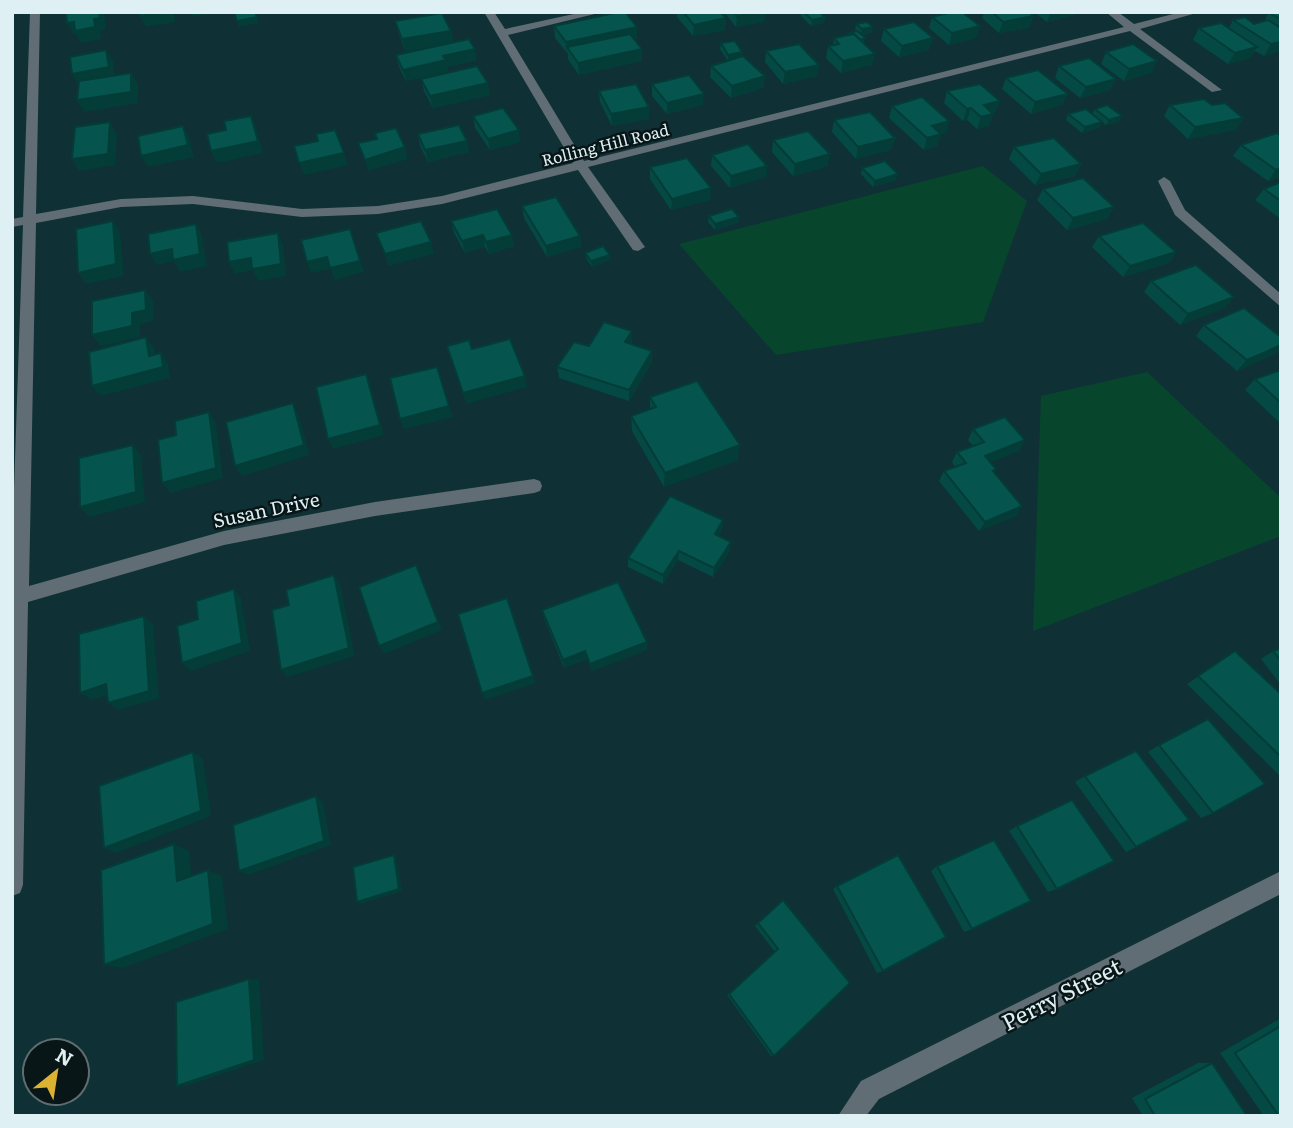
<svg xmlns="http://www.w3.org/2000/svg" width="1293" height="1128" font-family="Literata,serif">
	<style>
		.green { fill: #07462d }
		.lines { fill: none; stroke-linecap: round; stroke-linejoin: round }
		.minor { fill: #616d74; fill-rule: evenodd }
		.wall { fill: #044943 }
		.shaded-wall { fill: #043c37 }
		.building { fill: #05554e; stroke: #043c37; stroke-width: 2 }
		.labels { text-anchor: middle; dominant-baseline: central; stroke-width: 5; stroke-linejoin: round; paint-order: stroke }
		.far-street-label { font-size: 16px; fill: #def0f3; stroke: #091618 }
		.street-label { font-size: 19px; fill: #def0f3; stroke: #091618 }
		.near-street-label { font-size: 23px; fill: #def0f3; stroke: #091618 }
	</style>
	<rect width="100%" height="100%" fill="#0f3136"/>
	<g class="green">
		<polygon points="983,166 1027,201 983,322 776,355 679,244"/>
		<polygon points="1147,372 1281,498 1281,536 1033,631 1041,396"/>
	</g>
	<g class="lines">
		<g class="minor">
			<polygon points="30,12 40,12 36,214 121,199 193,196 302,209 378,206 442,196 573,163 484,12 494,12 505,29 583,12 603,12 508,35 584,161 1124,27 1106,12 1118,12 1134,24 1181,12 1200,12 1140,29 1222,90 1212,92 1130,31 588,167 645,247 638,251 633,250 578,170 442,204 378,214 302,217 193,204 121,207 36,223 29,586 224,531 375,502 534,479 540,481 542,486 540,491 534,493 375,516 224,545 28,602 23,885 20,893 12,896 12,547 23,225 12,227 12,219 23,217"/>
			<polygon points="1164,177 1170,181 1185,210 1281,294 1281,307 1175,215 1158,181"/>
			<polygon points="1281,871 1281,894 879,1099 866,1116 838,1116 861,1081"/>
		</g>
	</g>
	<g class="wall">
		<polygon points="677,12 720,12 726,18 725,30 693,36 677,17"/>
		<polygon points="724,12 765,12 764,22 736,27"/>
		<polygon points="801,12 819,12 825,17 824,23 811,26 801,16"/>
		<polygon points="984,12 1029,12 1033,16 1029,28 999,33 982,18"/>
		<polygon points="1034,12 1075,12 1074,15 1047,22"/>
		<polygon points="1281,12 1281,51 1264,56 1255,51 1250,58 1228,64 1193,40 1199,28 1229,28 1233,20 1254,24 1264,21 1269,13"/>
		<polygon points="932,17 976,38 949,45 929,28"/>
		<polygon points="395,21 451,31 453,42 405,51 398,32"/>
		<polygon points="856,24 872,33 862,35 872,65 841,73 826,58 828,46 833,45 834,38 848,35 848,33 856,31 855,30"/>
		<polygon points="554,26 637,27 637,38 634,39 642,61 579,75 568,59 568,54 555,38"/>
		<polygon points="884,29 929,50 899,57 881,41"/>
		<polygon points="721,43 742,52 742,57 765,76 763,88 731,98 710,77 711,66 728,61 720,49"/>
		<polygon points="766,51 819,65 817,76 783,84 765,62"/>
		<polygon points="1106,52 1157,61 1151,73 1124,81 1101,64"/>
		<polygon points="396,55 477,60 447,67 448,72 406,81 399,67"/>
		<polygon points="1059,66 1116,79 1110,90 1080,98 1055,78"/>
		<polygon points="1006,78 1062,105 1031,114 1002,89"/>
		<polygon points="421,79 490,95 433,108 424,91"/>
		<polygon points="652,84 703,105 667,114 652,96"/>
		<polygon points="599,91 649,107 649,119 612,126 600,102"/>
		<polygon points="947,91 1000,101 995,113 993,114 989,126 977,129 967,120 963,121 944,103"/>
		<polygon points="1170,105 1212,105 1243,118 1236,130 1188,139 1164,116"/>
		<polygon points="892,106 949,121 946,133 941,134 937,146 924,150 889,118"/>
		<polygon points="1095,109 1119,122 1106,125 1101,122 1099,128 1082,133 1066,120 1068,114 1092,114"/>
		<polygon points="473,116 520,142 490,150 475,128"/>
		<polygon points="834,120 895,138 891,150 856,159 832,132"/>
		<polygon points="418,134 467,141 469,152 428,162 420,146"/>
		<polygon points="1281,136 1281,177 1268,181 1233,156 1241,145"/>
		<polygon points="773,140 828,166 793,176 772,152"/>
		<polygon points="1014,147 1081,164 1075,176 1035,185 1009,159"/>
		<polygon points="712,155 767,166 766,177 730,188 711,166"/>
		<polygon points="650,167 710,200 671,210 650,179"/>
		<polygon points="862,168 896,180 873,187 861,174"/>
		<polygon points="1281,182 1281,219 1255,200 1264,189"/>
		<polygon points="1043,189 1114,207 1107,219 1067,230 1037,200"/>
		<polygon points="522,206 580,236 581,247 547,257 524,218"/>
		<polygon points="709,216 738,223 715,230 708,222"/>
		<polygon points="451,221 514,246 489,254 485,247 465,253 454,233"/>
		<polygon points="1099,236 1176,252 1169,263 1123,277 1092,247"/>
		<polygon points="585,253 610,255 610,260 592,267 586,258"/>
		<polygon points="1151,281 1225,308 1180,325 1144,292"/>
		<polygon points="1204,325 1281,337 1281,349 1277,353 1237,371 1196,336"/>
		<polygon points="632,342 631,344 652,362 629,401 559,378 557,367 589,346"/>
		<polygon points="1281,370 1281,424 1245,390 1255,379"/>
		<polygon points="650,397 738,460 664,487 632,431 631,416 650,410"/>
		<polygon points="973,429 1025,440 1019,451 990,462 1016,516 979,531 939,481 944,471 955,467 952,462 957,452 973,446 968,440"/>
		<polygon points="723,520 722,530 718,536 730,551 713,577 678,560 663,584 628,567 628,558"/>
		<polygon points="542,610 647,650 592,671 587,659 564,668 544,618"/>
		<polygon points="1281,648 1281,685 1261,659 1273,651"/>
		<polygon points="1235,651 1281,694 1280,776 1187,684"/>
		<polygon points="1159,745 1213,813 1201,818 1148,752"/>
		<polygon points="1085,776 1136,847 1126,852 1075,782"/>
		<polygon points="1017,826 1057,889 1048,892 1009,831"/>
		<polygon points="937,866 972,929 964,932 931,871"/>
		<polygon points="837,886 883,971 877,973 833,889"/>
		<polygon points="783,900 774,1056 771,1056 727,995 775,952 755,926"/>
		<polygon points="1281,1018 1281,1116 1264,1116 1220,1053"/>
		<polygon points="1198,1063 1212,1063 1247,1116 1143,1116 1132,1098"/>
	</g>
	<g class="shaded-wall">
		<polygon points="99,12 104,12 106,29 100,30 101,39 81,43 76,34 73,34 67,23 94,19"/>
		<polygon points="161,12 174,12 175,22 146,27 140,16"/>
		<polygon points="191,12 214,12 193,17"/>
		<polygon points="758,12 765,12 764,22 736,27 737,16"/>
		<polygon points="1051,12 1075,12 1074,15 1047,22"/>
		<polygon points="1033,16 1029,28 999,33 1003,22"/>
		<polygon points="257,17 259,23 239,27 237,21"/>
		<polygon points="825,17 824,23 811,26 812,20"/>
		<polygon points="726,18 725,30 693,36 694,25"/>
		<polygon points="980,26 976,38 949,45 952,33"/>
		<polygon points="637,27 637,38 571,53 567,47 567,54 566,42"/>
		<polygon points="873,27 872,33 861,35 862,29"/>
		<polygon points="451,31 453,42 405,51 402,39"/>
		<polygon points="933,38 929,50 899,57 902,46"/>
		<polygon points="1281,42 1281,51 1264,56 1271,44"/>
		<polygon points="1257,47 1250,58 1228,64 1235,53"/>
		<polygon points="475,49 477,60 447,67 448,72 406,81 403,70 443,56"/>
		<polygon points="642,49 642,61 579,75 578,63"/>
		<polygon points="106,50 113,61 115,79 79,86 72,74"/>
		<polygon points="742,52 742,58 728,61 728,55"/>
		<polygon points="875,54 872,65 841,73 843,61"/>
		<polygon points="1157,61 1151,73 1124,81 1129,69"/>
		<polygon points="819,65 817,76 783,84 785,72"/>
		<polygon points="131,73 138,84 138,103 84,112 77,100"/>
		<polygon points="765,76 763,88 731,98 732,86"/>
		<polygon points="1116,79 1110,90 1080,98 1086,87"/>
		<polygon points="488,83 490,95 433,108 430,96"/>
		<polygon points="704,94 703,105 667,114 667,103"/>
		<polygon points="1068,94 1062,105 1031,114 1035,102"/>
		<polygon points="1000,101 995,113 980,117 984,105"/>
		<polygon points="649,107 649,119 612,126 611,114"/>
		<polygon points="971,108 967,120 963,121 967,109"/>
		<polygon points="993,114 989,126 977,129 981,117"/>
		<polygon points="251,116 256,127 263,153 217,163 211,151"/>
		<polygon points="1122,116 1119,122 1106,125 1109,120"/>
		<polygon points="1243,118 1236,130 1188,139 1195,127"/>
		<polygon points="949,121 946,133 928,138 932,126"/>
		<polygon points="110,122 117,134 115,165 79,171 72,159"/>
		<polygon points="1102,122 1099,128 1082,133 1085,127"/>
		<polygon points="183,126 189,137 194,157 148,167 141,156"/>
		<polygon points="519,130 520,142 490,150 488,139"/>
		<polygon points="941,134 937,146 924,150 927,138"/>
		<polygon points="895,138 891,150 856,159 858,147"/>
		<polygon points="467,141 469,152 428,162 425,150"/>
		<polygon points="405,147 408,159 368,171 365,160"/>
		<polygon points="344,153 348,165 304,175 299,163"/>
		<polygon points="830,154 828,166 793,176 795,164"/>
		<polygon points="1081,164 1075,176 1035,185 1041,174"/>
		<polygon points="767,166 766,177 730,188 731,176"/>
		<polygon points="1281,168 1281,177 1268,181 1276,170"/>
		<polygon points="898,174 896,180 873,187 875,181"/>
		<polygon points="711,188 710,200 671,210 672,199"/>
		<polygon points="1114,207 1107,219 1067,230 1073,218"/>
		<polygon points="739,217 738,223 715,230 715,224"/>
		<polygon points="113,221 120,232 124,276 86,284 78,273"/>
		<polygon points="196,224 202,236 207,266 180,272 174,261 157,265 150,254"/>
		<polygon points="350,229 364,272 335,280 330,269 311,273 307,262"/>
		<polygon points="278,233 283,245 286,276 258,281 253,270 235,274 229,262"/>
		<polygon points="483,235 485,247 465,253 462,241"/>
		<polygon points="512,235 514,246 489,254 486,242"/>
		<polygon points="580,236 581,247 547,257 546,246"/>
		<polygon points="431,242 434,254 388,266 385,254"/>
		<polygon points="1176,252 1169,263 1123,277 1130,266"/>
		<polygon points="610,255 610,260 592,267 591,261"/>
		<polygon points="145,290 153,301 154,321 140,324 140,337 101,346 92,335 132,313"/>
		<polygon points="1234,297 1225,308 1180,325 1188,314"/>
		<polygon points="632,331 632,342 625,354 625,342"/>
		<polygon points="146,337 154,348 157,367 149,356"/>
		<polygon points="1281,345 1281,349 1277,353 1237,371 1247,360"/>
		<polygon points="652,351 652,362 629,401 629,390"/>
		<polygon points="161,353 168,364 170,378 101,396 92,386"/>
		<polygon points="366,374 370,385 384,435 333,449 328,439"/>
		<polygon points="525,376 527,387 466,404 463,393"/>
		<polygon points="293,403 298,414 310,455 242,476 235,466"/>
		<polygon points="449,406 453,417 404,429 400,419"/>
		<polygon points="209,412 216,423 223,478 171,493 162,483"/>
		<polygon points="1025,440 1019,451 980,466 985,456"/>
		<polygon points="133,445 141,455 145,502 90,517 80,507"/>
		<polygon points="740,445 738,460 664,487 665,473"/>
		<polygon points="1022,506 1016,516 979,531 985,522"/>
		<polygon points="723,520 722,530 713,543 715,534"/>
		<polygon points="731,542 730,551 713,577 714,568"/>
		<polygon points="679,551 678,560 663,584 663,575"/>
		<polygon points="416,565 442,630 384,654 379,646"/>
		<polygon points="334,575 340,584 355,656 288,677 281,670"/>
		<polygon points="234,589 241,598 250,651 191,671 182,663"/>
		<polygon points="144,616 153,624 159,698 119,710 108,703"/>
		<polygon points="647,642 647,650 592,671 590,664"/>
		<polygon points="585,651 587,659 564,668 563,660"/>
		<polygon points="533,676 536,683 485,700 482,693"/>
		<polygon points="106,684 117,692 92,700 80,693"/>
		<polygon points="193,752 203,758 211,816 116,853 104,848"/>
		<polygon points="316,796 323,802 331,845 248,875 239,871"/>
		<polygon points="174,844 189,851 192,887 177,881"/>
		<polygon points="394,855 396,857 402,891 361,904 357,902"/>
		<polygon points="208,870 222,876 228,929 123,968 104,965"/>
		<polygon points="249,979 259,980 264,1060 189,1085 177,1086"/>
	</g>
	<g class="building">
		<polygon points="66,12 99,12 100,18 94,19 95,27 75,31 74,22 67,23"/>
		<polygon points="140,12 161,12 140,16"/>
		<polygon points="234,12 255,12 257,17 237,21"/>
		<polygon points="619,12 625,12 637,27 566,42 554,26"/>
		<polygon points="683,12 720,12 726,18 694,25"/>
		<polygon points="734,12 758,12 737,16"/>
		<polygon points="804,12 819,12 825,17 812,20"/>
		<polygon points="952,12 962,12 980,26 952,33 932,17"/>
		<polygon points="992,12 1029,12 1033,16 1003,22"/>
		<polygon points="1271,12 1281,12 1281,19 1269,13"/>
		<polygon points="442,13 451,31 402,39 395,21"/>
		<polygon points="1245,17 1254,24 1268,20 1281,28 1281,42 1271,44 1233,20"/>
		<polygon points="867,22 873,27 862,29 856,24"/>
		<polygon points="914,22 933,38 902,46 884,29"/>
		<polygon points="1221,23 1257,47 1235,53 1199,28"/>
		<polygon points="857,31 866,38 860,40 854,34 850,35 848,33"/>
		<polygon points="630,34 642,49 578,63 567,47"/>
		<polygon points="854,34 875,54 843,61 828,46 839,44 834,38"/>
		<polygon points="469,39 475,49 443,56 446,60 403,70 396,55"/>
		<polygon points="735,41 742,52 728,55 721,43"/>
		<polygon points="799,44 819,65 785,72 766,51"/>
		<polygon points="1133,44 1157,61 1129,69 1106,52"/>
		<polygon points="106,50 109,67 72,74 70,57"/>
		<polygon points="743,56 765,76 732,86 711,66"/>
		<polygon points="1089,58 1116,79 1086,87 1059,66"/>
		<polygon points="477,66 488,83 430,96 421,79"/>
		<polygon points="1038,70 1068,94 1035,102 1006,78"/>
		<polygon points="131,73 131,92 77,100 79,81"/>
		<polygon points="689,75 704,94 667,103 652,84"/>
		<polygon points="636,84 649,107 611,114 599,91"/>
		<polygon points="980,84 1000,101 984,105 993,114 981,117 971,108 967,109 947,91"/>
		<polygon points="922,97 949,121 932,126 941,134 927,138 892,106"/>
		<polygon points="1204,99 1212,105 1225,103 1243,118 1195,127 1170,105"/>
		<polygon points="1107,105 1122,116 1109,120 1095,109"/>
		<polygon points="503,108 519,130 488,139 473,116"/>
		<polygon points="1086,109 1102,122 1085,127 1068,114"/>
		<polygon points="870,112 895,138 858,147 834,120"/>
		<polygon points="251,116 258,141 211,151 207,134 226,130 224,121"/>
		<polygon points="110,122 108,154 72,159 75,127"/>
		<polygon points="459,125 467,141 425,150 418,134"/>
		<polygon points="183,126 188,145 141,156 138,136"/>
		<polygon points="396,128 405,147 365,160 358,143 377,139 375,133"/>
		<polygon points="335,130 344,153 299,163 294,146 318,141 316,134"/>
		<polygon points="808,131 830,154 795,164 773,140"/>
		<polygon points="1277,133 1281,136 1281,168 1276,170 1241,145"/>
		<polygon points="1054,138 1081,164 1041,174 1014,147"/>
		<polygon points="748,144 767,166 731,176 712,155"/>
		<polygon points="687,158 711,188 672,199 650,167"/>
		<polygon points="885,161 898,174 875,181 862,168"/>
		<polygon points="1083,178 1114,207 1073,218 1043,189"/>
		<polygon points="1281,182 1281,201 1264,189"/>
		<polygon points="556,197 580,236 546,246 522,206"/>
		<polygon points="497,209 512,235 486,242 483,235 462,241 451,221"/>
		<polygon points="732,209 739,217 715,224 709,216"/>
		<polygon points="113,221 116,264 78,273 76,229"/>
		<polygon points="421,221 431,242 385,254 376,233"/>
		<polygon points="1143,223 1176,252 1130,266 1099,236"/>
		<polygon points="196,224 200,254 173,260 172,249 150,254 148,234"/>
		<polygon points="350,229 360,261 330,268 327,257 307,262 301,240"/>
		<polygon points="278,233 281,264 252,269 251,258 229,262 227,242"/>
		<polygon points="603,246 610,255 591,261 585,253"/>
		<polygon points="1196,265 1234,297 1188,314 1151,281"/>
		<polygon points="145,290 146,310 132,313 132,326 92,335 92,301"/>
		<polygon points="1244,308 1281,337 1281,345 1247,360 1204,325"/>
		<polygon points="604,322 632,331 625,342 652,351 629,390 557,367 574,342 589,346"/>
		<polygon points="146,337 149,356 161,353 163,367 92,386 89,352"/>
		<polygon points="510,339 525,376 463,393 447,346 469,340 472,349"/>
		<polygon points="437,367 449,406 400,419 390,378"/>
		<polygon points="1281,370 1281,403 1255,379"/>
		<polygon points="366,374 380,425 328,439 316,387"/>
		<polygon points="697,381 740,445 665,473 631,416 656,407 650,397"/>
		<polygon points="293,403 304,445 235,466 226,422"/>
		<polygon points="209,412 216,468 162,483 158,440 176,435 175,421"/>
		<polygon points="1005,417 1025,440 985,456 996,469 993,471 1022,506 985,522 944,471 966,463 957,452 984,442 973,429"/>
		<polygon points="133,445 136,492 80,507 79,458"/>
		<polygon points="670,496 723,520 715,534 731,542 714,568 679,551 663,575 628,558"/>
		<polygon points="416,565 438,622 379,646 359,587"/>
		<polygon points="334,575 349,648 281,670 272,610 289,605 286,590"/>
		<polygon points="618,582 647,642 590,664 585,651 563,660 542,610"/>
		<polygon points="234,589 242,643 182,663 177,626 198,619 196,601"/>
		<polygon points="507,598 533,676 482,693 458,614"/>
		<polygon points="144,616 149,691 108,703 106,684 80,693 79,634"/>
		<polygon points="1281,648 1281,661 1273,651"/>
		<polygon points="1235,651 1281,694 1281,757 1198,676"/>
		<polygon points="1208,719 1265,784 1213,813 1159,745"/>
		<polygon points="1136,751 1189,820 1136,847 1085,776"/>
		<polygon points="193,752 201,811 104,848 99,786"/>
		<polygon points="316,796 324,841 239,871 233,825"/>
		<polygon points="1072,800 1114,861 1057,889 1017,826"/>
		<polygon points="994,840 1031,901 972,929 937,866"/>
		<polygon points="174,844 177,881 208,870 213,924 104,965 101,870"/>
		<polygon points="394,855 399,889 357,902 353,867"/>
		<polygon points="898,855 946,937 883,971 837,886"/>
		<polygon points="783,900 850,983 774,1056 729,994 778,949 758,923"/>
		<polygon points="249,979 254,1060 177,1086 176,1002"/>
		<polygon points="1281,1026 1281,1116 1279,1116 1235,1053"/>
		<polygon points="1212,1063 1247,1116 1155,1116 1145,1099"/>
	</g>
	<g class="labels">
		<g class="far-street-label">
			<text transform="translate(605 144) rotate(-14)">Rolling Hill Road</text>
		</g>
		<g class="street-label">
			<text transform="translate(266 509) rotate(-12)">Susan Drive</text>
		</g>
		<g class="near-street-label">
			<text transform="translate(1061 993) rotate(-27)">Perry Street</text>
		</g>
	</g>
	<rect width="1293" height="1128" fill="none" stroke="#def0f3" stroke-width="28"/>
	<g transform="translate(56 1072) rotate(30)"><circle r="33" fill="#091618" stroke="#5e6d70" stroke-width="2"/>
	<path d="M0-5L12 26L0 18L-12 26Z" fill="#dcb233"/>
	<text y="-10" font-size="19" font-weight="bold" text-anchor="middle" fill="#def0f3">N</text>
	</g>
</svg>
